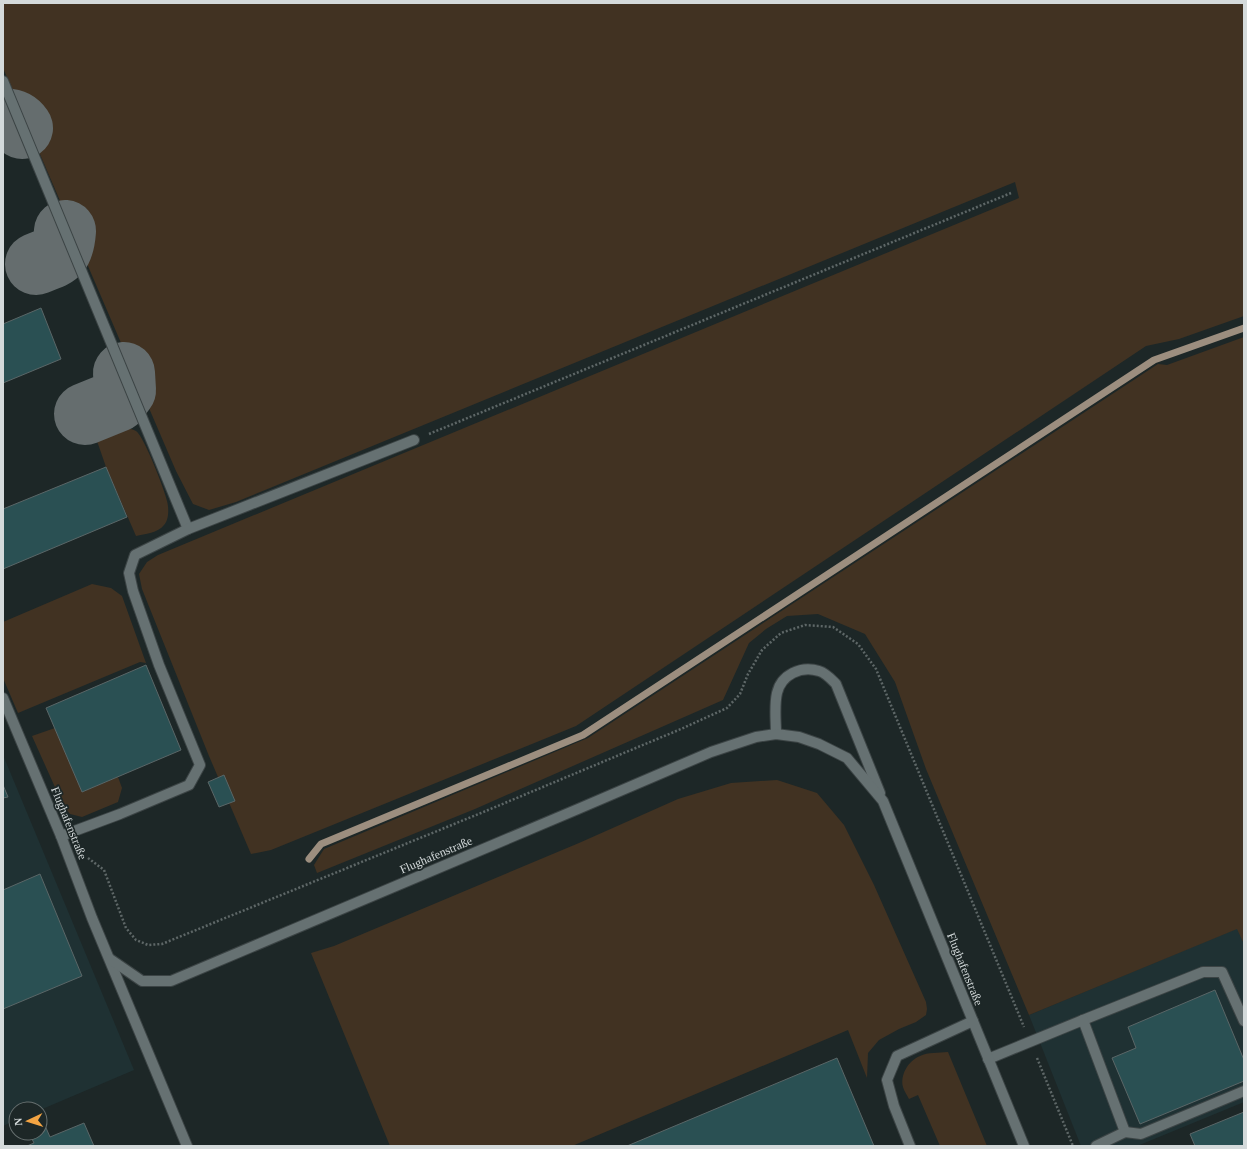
<svg xmlns="http://www.w3.org/2000/svg" width="1247" height="1149" font-family="Georgia,serif">
	<style>
		.built { fill: #1f3133 }
		.green { fill: #413222 }
		.lines { fill: none; stroke-linecap: round; stroke-linejoin: round }
		.stream { stroke: #9c8e7f; stroke-width: 7 }
		.taxiway { stroke: #656d6e; stroke-width: 62 }
		.building { fill: #2a5053; stroke: #5a6667 }
		.service-casing { stroke: #3c4445; stroke-width: 12 }
		.minor-casing { stroke: #3c4445; stroke-width: 12 }
		.path { stroke: #5e6767; stroke-width: 2.5; stroke-dasharray: 2 2; stroke-linecap: butt }
		.service { stroke: #667172; stroke-width: 10 }
		.minor { stroke: #667172; stroke-width: 10 }
		.labels { text-anchor: middle; dominant-baseline: central; stroke-width: 3.5; stroke-linejoin: round; paint-order: stroke }
		.street-label { font-size: 12px; fill: #d4dadb; stroke: #1d2727 }
	</style>
	<rect width="100%" height="100%" fill="#1d2727"/>
	<g class="built">
		<polygon points="3,755 134,1070 40,1110 40,1109 16,1109 16,1120 3,1126"/>
		<polygon points="1238,928 1244,944 1244,1102 1137,1146 1081,1146 1029,1015"/>
	</g>
	<g class="green">
		<polygon points="3,3 1244,3 1244,316 1179,339 1146,346 576,726 271,850 251,854 209,756 142,589 139,574 147,562 158,555 1019,198 1015,182 270,488 236,502 209,510 193,504 176,471 3,68"/>
		<polygon points="1244,337 1244,944 1237,929 1029,1015 926,769 895,682 865,634 818,614 787,616 766,629 749,643 723,700 475,809 317,873 314,865 324,849 588,738 1158,364 1167,365"/>
		<path d="M118,427C123,428 131,428 136,431C144,436 165,491 167,501C169,508 169,520 164,525C158,533 145,534 136,536L106,467L97,441L100,434L110,429Z"/>
		<polygon points="92,584 111,588 122,596 146,663 140,662 18,713 3,678 3,622"/>
		<polygon points="55,728 82,792 118,777 122,788 118,802 82,817 70,814 63,805 32,736"/>
		<polygon points="777,780 817,793 844,825 874,885 926,1002 927,1009 926,1015 916,1022 899,1029 879,1040 868,1053 867,1078 848,1030 572,1146 390,1146 311,953 334,946 579,843 678,799 731,783"/>
		<path d="M948,1052L987,1146H940L918,1095L909,1099C907,1095 904,1091 903,1087C900,1075 908,1061 920,1056C928,1052 939,1053 948,1052Z"/>
	</g>
	<g class="lines">
		<polyline class="stream" points="309,859 321,844 583,735 1154,360 1244,328"/>
		<g class="taxiway">
			<path d="M3,120C12,119 17,121 22,128"/>
			<path d="M36,264C57,255 63,257 65,231"/>
			<polyline points="85,414 117,401 125,390 124,373"/>
		</g>
	</g>
	<g class="building">
		<polygon points="41,308 61,359 3,383 3,324"/>
		<polygon points="106,467 127,517 3,569 3,509"/>
		<polygon points="146,665 181,750 82,792 46,708"/>
		<polygon points="224,775 235,801 219,807 208,782"/>
		<polygon points="3,785 8,797 3,798"/>
		<polygon points="40,874 82,976 3,1009 3,890"/>
		<polygon points="1215,990 1244,1060 1244,1081 1140,1124 1112,1058 1136,1048 1128,1027"/>
		<polygon points="837,1058 874,1146 627,1146"/>
		<polygon points="1244,1112 1244,1146 1195,1146 1190,1134"/>
		<polygon points="43,1121 50,1137 84,1123 94,1146 27,1146 34,1143 29,1133 40,1133 40,1123"/>
	</g>
	<g class="lines">
		<defs>
			<g id="service">
				<polyline points="3,81 188,529"/>
				<polyline points="61,836 120,814 189,785 200,765 159,665 133,591 129,573 135,555 188,529 414,440"/>
				<polyline points="1083,1020 1203,972 1222,972 1244,1021"/>
				<polyline points="988,1059 1083,1020 1125,1132 1096,1146"/>
				<polyline points="1125,1132 1141,1134 1244,1091"/>
				<polyline points="910,1146 894,1106 887,1080 897,1056 973,1021"/>
			</g>
			<g id="minor">
				<polyline points="3,698 61,836 92,918 187,1146"/>
				<path d="M776,734C776,721 774,706 777,693C781,675 801,665 819,671C826,673 831,679 836,684L880,793"/>
				<polyline points="110,959 142,981 171,981 578,809 711,752 756,737 776,734 799,737 819,744 847,758 883,801 1024,1146"/>
			</g>
		</defs>
		<use href="#service" class="service-casing"/>
		<use href="#minor" class="minor-casing"/>
		<g class="path">
			<polyline points="429,434 1011,193"/>
			<polyline points="88,858 104,870 126,928 136,940 148,945 162,944 481,813 681,729 727,708 740,694 748,674 762,650 781,633 805,625 833,627 858,644 876,669 1024,1027"/>
			<polyline points="1037,1058 1073,1146"/>
		</g>
		<use href="#service" class="service"/>
		<use href="#minor" class="minor"/>
	</g>
	<g class="labels">
		<g class="street-label">
			<text transform="translate(69 823) rotate(68)">Flughafenstraße</text>
			<text transform="translate(436 855) rotate(-23)">Flughafenstraße</text>
			<text transform="translate(965 969) rotate(68)">Flughafenstraße</text>
		</g>
	</g>
	<rect width="1247" height="1149" fill="none" stroke="#d4dadb" stroke-width="8"/>
	<g transform="translate(28 1121) rotate(266)"><circle r="19" fill="#1d2727" stroke="#666f6f"/>
	<path d="M0-3L7 15L0 10L-7 15Z" fill="#f3a443"/>
	<text y="-6" font-size="11" font-weight="bold" text-anchor="middle" fill="#d4dadb">N</text>
	</g>
</svg>
